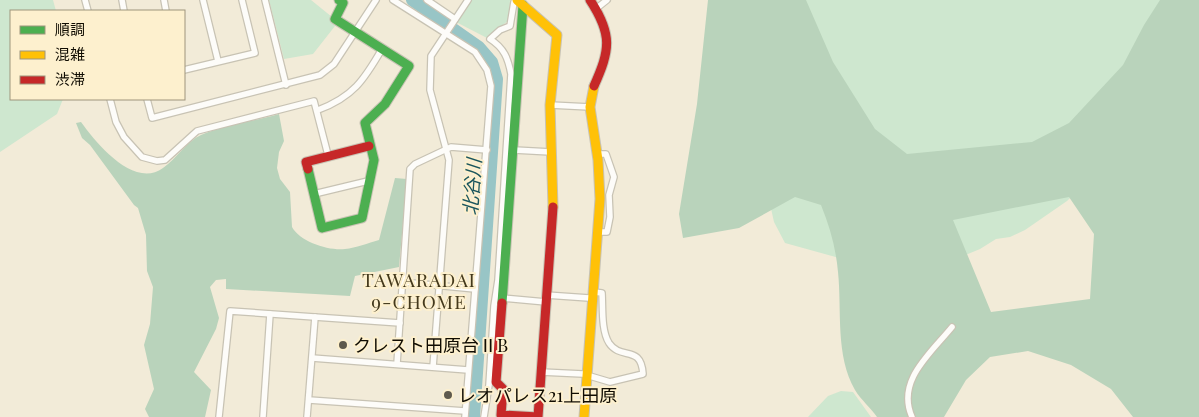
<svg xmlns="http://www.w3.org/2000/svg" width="1199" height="417" font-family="'Playfair Display','Noto Sans JP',serif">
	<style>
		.green { fill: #cee7cf }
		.forest { fill: #b9d3bb; fill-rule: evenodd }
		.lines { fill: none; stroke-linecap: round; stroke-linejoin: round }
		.river { stroke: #98c5c6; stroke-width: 12 }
		.street-casing { stroke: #c8c3b4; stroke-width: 8 }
		.fast-casing { stroke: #c8c3b4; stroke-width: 11 }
		.slow-casing { stroke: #c8c3b4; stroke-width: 11 }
		.jam-casing { stroke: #c8c3b4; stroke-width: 11 }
		.street { stroke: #fdfcf9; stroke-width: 5.5 }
		.fast { stroke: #4caf50; stroke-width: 9 }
		.slow { stroke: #ffc107; stroke-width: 9 }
		.jam { stroke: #c62828; stroke-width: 9 }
		.poi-dot { fill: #5f5a4d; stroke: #fdf0ce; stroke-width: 2 }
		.labels { text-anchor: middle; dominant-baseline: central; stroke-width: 4; stroke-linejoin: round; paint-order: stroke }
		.poi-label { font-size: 18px; fill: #100c02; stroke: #fdf0ce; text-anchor: start }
		.water-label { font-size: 19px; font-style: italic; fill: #1b565d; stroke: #fdf0ce }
		.neighbourhood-label { font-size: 19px; letter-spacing: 1px; fill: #44391c; stroke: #fdf0ce }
	</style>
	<rect width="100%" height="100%" fill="#f2ebd8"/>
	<g class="green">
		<polygon points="0,0 53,0 56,11 11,11 11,99 63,99 57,114 0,152"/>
		<polygon points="269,0 311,0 332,17 330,20 335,26 313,54 284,59"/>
		<polygon points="472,0 510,0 509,20 487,38 456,22"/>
		<polygon points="752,0 1179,0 1078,190 1067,201 1025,230 1010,237 996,239 980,249 951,261 850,261 785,243 774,222 770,204"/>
		<polygon points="841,391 853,392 871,417 808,417 828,396"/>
	</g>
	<g class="forest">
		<path d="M708,0H806L833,62L875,129L907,154L1032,142L1069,123L1123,65L1144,25L1160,0H1199V417H1133L1111,389L1071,365L1028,351L990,357L966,380L944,417H877C871,408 861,400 855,390C835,355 842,311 838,272C836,249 830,227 821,205L795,197L739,228L683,238L679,214L697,104ZM1069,197L1094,234L1090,299L991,312L953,220Z"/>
		<path d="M279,114L284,141L279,152L277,168L280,179L290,192L292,227C300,242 329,251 345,249C356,248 368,243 379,240L395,178L407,179L399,267L355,276L350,296L226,289V279L216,280L210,287L219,318L216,329L194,372L211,390L205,417H149L145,409L154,389L144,345L150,324L153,287L147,271L146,235L138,208L134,205L90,145L82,138L76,123L81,122C97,144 134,189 163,168C176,159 187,141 201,135C224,125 255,121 279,114Z"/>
	</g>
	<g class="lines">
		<polyline class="river" points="412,0 479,47 492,62 497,79 474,417"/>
		<defs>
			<g id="street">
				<polyline points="85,0 88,11"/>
				<polyline points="122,0 124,11"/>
				<polyline points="164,0 166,11"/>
				<polyline points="203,0 218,61"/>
				<polyline points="265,0 286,85"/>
				<polyline points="393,0 475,52 487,70 491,86 465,417"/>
				<polyline points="427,0 455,19"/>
				<polyline points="597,8 607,0"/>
				<polyline points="184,70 255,53 242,0"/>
				<polyline points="110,99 116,122 124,137 142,157 157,161 165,160 197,131 314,101 328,155"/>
				<polyline points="147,99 152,118 320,75 334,64 376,0"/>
				<polyline points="550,105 590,107"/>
				<path d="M318,110C353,97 364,80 382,49"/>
				<polyline points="514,150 551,152"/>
				<polyline points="597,154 606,154 614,177 609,195 610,217 607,232 598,232"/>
				<polyline points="314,194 368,181"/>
				<polyline points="402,282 475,289"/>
				<polyline points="546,295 589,298"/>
				<polyline points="502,298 546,302"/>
				<polyline points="312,358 468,370"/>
				<polyline points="397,364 410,169 415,164 451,147 487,150"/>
				<polyline points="433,367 449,160 430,90 431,56 468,0"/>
				<path d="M541,372L583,374L610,382L643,374C641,344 621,361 609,343C601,330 603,308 602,293L594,292"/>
				<polyline points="309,400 465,411"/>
				<polyline points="219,417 230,311 400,323"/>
				<polyline points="263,417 270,314"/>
				<polyline points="307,417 315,317"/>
				<path d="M484,417L489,385L494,306L498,280L511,74C508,58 504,48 490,39L500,30L510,26L514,2"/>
				<path d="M912,417C896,381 930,354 952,327"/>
			</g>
			<g id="fast">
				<polyline points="308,169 322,228 362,218 374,160 365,123 385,104 409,66 335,19 343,3 339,0"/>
				<polyline points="502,303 523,5"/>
			</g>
			<g id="slow">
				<polyline points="517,0 557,35 550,105 553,207"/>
				<polyline points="584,417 600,199 598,160 590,107 594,86"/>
			</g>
			<g id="jam">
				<path d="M590,0C613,35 610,50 594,86"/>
				<polyline points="308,169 306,162 369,146"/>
				<polyline points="502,303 496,382 503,389 501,415 538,417 553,207"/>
			</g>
		</defs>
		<use href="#street" class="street-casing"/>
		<use href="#fast" class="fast-casing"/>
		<use href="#slow" class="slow-casing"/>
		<use href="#jam" class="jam-casing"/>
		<use href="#street" class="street"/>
		<use href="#fast" class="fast"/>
		<use href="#slow" class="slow"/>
		<use href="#jam" class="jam"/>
	</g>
	<g class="poi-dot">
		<circle cx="343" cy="345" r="5"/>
		<circle cx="448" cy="395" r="5"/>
	</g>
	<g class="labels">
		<g class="poi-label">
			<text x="353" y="345">クレスト田原台ⅡB</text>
			<text x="458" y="395">レオパレス21上田原</text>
		</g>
		<g class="water-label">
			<text transform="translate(471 187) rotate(-86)">北谷川</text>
		</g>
		<g class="neighbourhood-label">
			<text x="419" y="279">TAWARADAI<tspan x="419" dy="22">9-CHOME</tspan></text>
		</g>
	</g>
	<rect x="10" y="10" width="175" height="90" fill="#fdf0ce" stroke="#9e957c"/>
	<rect x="20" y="26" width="25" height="8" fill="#4caf50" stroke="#9e957c"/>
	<text x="55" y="35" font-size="15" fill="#100c02">順調</text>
	<rect x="20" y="51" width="25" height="8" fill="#ffc107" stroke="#9e957c"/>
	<text x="55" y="60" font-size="15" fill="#100c02">混雑</text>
	<rect x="20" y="76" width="25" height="8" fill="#c62828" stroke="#9e957c"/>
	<text x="55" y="85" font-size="15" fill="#100c02">渋滞</text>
</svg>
